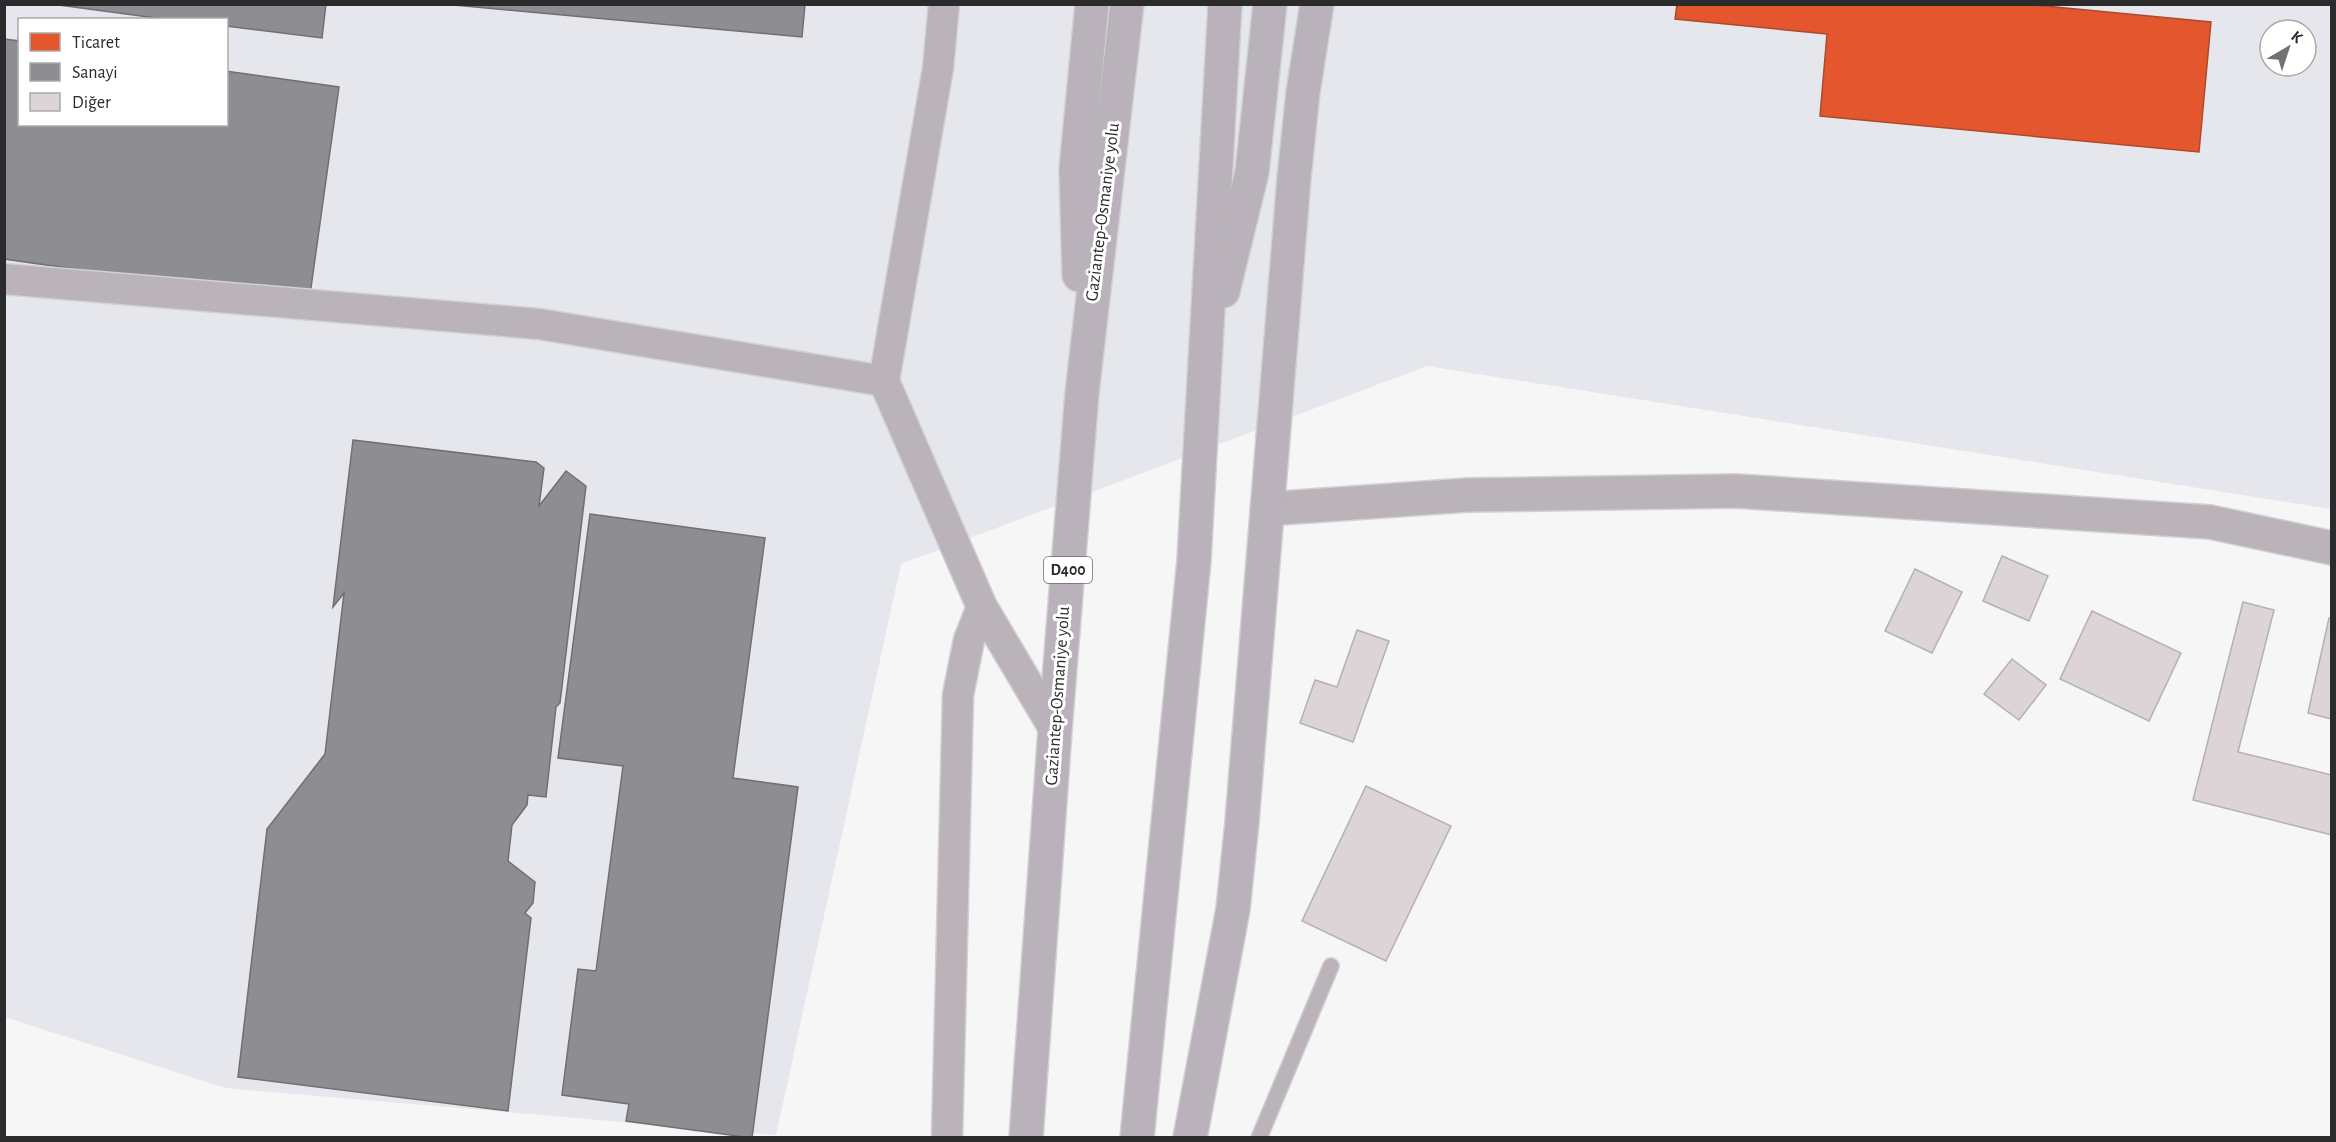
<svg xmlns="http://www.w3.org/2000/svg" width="2336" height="1142" font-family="'Alegreya Sans',sans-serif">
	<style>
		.built { fill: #e6e7ed; fill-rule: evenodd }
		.shops { fill: #e4572e; stroke: #ac4a2d; stroke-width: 1.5 }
		.industry { fill: #8d8d92; stroke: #707073; stroke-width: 1.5 }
		.building { fill: #ddd4d8; stroke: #b2b2b2; stroke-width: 1.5 }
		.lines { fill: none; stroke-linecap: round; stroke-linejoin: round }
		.service-casing { stroke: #d1d1d2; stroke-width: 18 }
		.minor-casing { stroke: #d1d1d2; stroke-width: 33 }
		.tertiary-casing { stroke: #d1d1d2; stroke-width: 36 }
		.trunk-casing { stroke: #d1d1d2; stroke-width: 36 }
		.service { stroke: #bab3ba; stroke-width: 15 }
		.minor { stroke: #bab3ba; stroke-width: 30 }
		.tertiary { stroke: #bab3ba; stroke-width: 33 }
		.trunk { stroke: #b9b2ba; stroke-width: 33 }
		.labels { text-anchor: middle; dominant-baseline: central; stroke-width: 6; stroke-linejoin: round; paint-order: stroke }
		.shield { fill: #fff; stroke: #6b6b6b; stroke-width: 1.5 }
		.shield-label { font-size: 16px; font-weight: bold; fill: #2b2b2c }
		.street-label { font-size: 18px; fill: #2b2b2c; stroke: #fff }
	</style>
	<rect width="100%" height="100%" fill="#f6f6f6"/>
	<path class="built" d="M5,5H2331V509L1427,366L901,564L776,1135L225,1088L5,1017ZM20,20H226V124H20ZM2270,30H2306V66H2270Z"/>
	<polygon class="shops" points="1677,4 2024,4 2211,22 2199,152 1820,116 1827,34 1675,19"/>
	<g class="industry">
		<polygon points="51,4 326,4 322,38 226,26 226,20 171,20"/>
		<polygon points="443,4 805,4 802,37"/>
		<polygon points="4,39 20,41 20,124 226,124 226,71 339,87 309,302 4,259"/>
		<polygon points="353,440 536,462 544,468 539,506 566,471 586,486 560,703 556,707 546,797 528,795 527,805 512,825 508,861 535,882 533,903 525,913 531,918 508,1111 238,1077 267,829 325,754 344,593 333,607"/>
		<polygon points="590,514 765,538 733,778 798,787 752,1138 626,1121 629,1104 562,1095 578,969 596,971 623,766 558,758"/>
	</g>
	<g class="building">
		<polygon points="2002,556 2048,576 2029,621 1983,601"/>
		<polygon points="1915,569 1962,592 1932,653 1885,631"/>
		<polygon points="2243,602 2274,610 2238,752 2332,775 2332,835 2193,800"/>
		<polygon points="2092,611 2181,653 2149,721 2060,679"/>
		<polygon points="2329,618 2332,618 2332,719 2308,713"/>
		<polygon points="1357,630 1389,641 1353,742 1300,723 1315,680 1337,687"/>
		<polygon points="2012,659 2046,685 2019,720 1984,694"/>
		<polygon points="1366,786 1451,826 1386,961 1302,921"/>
	</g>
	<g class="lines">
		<defs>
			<polyline id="service" points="1259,1138 1331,966"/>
			<g id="minor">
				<polyline points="4,279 539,324 884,381 938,68 944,4"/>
				<polyline points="884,381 982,607 1055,730"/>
				<polyline points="947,1138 958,695 969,640 982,607"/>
			</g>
			<polyline id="tertiary" points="1267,509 1468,495 1736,491 2210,522 2332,548"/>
			<g id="trunk">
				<polyline points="1079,275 1076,169 1092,4"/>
				<polyline points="1223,291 1252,172 1270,4"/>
				<polyline points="1026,1138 1055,730 1082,393 1127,4"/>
				<polyline points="1137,1138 1194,560 1225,4"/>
				<polyline points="1190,1138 1233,909 1242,822 1294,178 1303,92 1317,4"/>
			</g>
		</defs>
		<use href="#service" class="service-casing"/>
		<use href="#minor" class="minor-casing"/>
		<use href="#tertiary" class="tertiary-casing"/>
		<use href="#trunk" class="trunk-casing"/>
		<use href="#service" class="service"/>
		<use href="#minor" class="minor"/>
		<use href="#tertiary" class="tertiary"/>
		<use href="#trunk" class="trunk"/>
	</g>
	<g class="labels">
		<rect class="shield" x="1044" y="557" width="48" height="26" rx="4.5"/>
		<g class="shield-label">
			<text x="1068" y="570">D400</text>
		</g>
		<g class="street-label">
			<text transform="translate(1103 212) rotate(-83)">Gaziantep-Osmaniye yolu</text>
			<text transform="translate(1058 696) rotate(-86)">Gaziantep-Osmaniye yolu</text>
		</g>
	</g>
	<rect width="2336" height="1142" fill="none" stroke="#2b2b2c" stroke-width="12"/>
	<rect x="18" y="18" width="210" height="108" fill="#ffffff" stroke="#aaaaab" stroke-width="1.5"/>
	<rect x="30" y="33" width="30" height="18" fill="#e4572e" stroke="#aaaaab" stroke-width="1.5"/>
	<text x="72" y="48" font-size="18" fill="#2b2b2c">Ticaret</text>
	<rect x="30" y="63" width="30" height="18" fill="#8d8d92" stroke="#aaaaab" stroke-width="1.5"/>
	<text x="72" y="78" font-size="18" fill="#2b2b2c">Sanayi</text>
	<rect x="30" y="93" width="30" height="18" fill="#ddd4d8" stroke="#aaaaab" stroke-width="1.5"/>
	<text x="72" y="108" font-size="18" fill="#2b2b2c">Diğer</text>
	<g transform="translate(2288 48) rotate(39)"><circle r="28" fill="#ffffff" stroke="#aaaaab" stroke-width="1.5"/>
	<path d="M0-4.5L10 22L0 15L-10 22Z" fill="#727273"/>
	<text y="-9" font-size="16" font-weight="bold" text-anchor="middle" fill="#2b2b2c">K</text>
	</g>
</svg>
